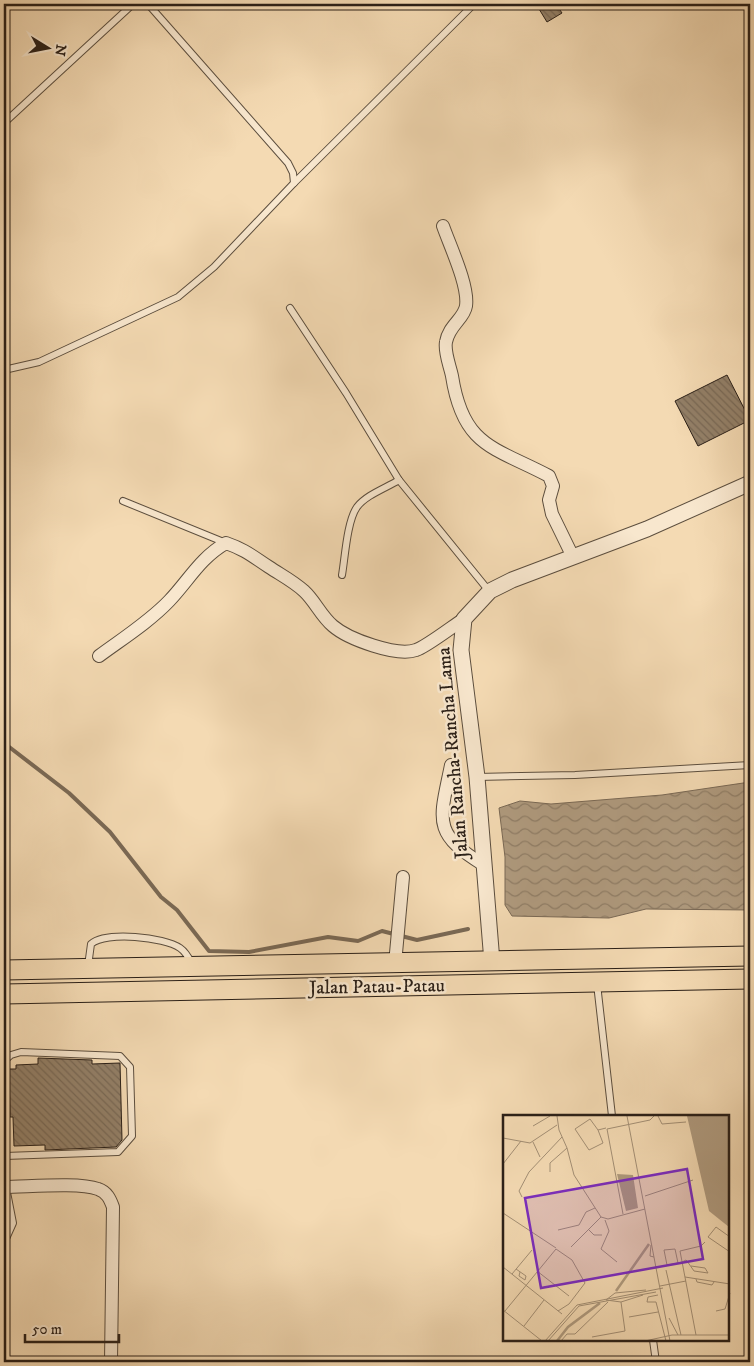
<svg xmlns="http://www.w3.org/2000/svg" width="754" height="1366" font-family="'IM FELL DW Pica',serif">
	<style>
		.water { fill: url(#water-waves); stroke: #7a6955 }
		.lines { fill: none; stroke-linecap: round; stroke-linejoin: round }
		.stream { stroke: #7a6955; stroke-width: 4 }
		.building { fill: url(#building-back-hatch); stroke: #2a1f17 }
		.service-casing { stroke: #5c4e3e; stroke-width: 8 }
		.minor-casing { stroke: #5c4e3e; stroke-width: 14 }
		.tertiary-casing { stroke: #5c4e3e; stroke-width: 17 }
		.primary-casing { stroke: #2a1f17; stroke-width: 21 }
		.service { stroke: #f8e7ce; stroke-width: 6 }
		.minor { stroke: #f8e7ce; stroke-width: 12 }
		.tertiary { stroke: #f8e7ce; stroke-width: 15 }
		.primary { stroke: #f4dab3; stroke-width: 19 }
		.labels { text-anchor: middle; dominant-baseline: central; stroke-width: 5; stroke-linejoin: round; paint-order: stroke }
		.street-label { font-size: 19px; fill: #2a1f17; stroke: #f8e7ce }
		.inset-river { fill: none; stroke: #af9a7e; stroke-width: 2.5 }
		.inset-road { fill: none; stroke: #a38f75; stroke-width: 1 }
		.view { fill: #7b2cbf; fill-opacity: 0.15; stroke: #7b2cbf; stroke-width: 2.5 }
		.inset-edge { fill: none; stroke: #2a1f17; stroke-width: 2.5 }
	</style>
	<defs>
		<pattern id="water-waves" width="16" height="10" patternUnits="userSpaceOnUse" patternTransform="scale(1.25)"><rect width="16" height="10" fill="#af9a7e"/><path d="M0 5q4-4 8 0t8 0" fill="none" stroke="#8f7d66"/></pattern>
		<pattern id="building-back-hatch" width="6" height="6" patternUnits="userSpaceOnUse" patternTransform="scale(1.25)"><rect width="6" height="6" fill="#938068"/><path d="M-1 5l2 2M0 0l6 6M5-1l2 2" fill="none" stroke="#786855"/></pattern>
	</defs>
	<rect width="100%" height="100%" fill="#f4dab3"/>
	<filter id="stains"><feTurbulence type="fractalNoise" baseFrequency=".004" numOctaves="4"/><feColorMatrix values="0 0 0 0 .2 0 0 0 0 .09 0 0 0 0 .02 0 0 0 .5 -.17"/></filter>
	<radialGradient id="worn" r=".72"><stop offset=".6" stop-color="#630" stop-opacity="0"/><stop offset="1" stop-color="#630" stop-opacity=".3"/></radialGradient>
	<polygon class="water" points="750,782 750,910 646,909 609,918 512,916 505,905 505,857 499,808 520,801 551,804 662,795"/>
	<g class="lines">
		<polyline class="stream" points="4,743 69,793 110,832 161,897 177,910 209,951 249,952 328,937 358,941 382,931 417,940 468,929"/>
	</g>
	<g class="building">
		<polygon points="536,4 556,4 562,13 547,22"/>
		<polygon points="727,375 750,420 698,446 675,401"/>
		<polygon points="38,1058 92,1060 92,1064 120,1063 122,1140 116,1147 45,1150 45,1145 14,1146 13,1117 10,1117 9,1069 16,1069 16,1065 38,1064"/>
	</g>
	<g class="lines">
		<defs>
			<g id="service">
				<polyline points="4,123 133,4"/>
				<polyline points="294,183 474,4"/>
				<polyline points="290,308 346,393 399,480 489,591"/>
				<polyline points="4,370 39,362 178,297 214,267 294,183 293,173 288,163 148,4"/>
				<polyline points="123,501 226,543"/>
				<path d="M342,575C345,558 347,521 357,507C366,495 386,488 399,480"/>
				<polyline points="477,777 575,775 750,765"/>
				<path d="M88,966L91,944C106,931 164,937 180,948C186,952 189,958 192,964"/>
				<polyline points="597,984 612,1116"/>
				<polyline points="4,1061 11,1055 21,1052 120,1056 130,1067 132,1136 118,1152 5,1156"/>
				<polyline points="4,1066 6,1187 13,1223 4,1243"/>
				<polyline points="653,1340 656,1362"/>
			</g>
			<g id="minor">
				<path d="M443,226C450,246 469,286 466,306C464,319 449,325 446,342C444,352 450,366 452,376C463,447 494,447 549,476L553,486L549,500L552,514L573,557"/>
				<path d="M99,656C122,639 149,622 169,601C189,580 200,558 226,543C246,550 252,556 269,567C281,575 293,581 304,591C315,601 321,616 333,626C348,639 397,657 416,650C426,647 453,626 464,619"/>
				<path d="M451,765C440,820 431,833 484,865"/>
				<polyline points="395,964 403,877"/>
				<path d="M4,1187C27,1187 79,1182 98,1189C107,1192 110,1199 113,1207L111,1362"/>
			</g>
			<polyline id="tertiary" points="492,962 477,777 461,650 464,619 490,591 512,580 647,529 750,483"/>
			<g id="primary">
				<polyline points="4,970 750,956"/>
				<polyline points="4,994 750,979"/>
			</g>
		</defs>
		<use href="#service" class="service-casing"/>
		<use href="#minor" class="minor-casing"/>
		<use href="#tertiary" class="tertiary-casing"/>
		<use href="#primary" class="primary-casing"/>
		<use href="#service" class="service"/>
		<use href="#minor" class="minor"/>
		<use href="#tertiary" class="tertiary"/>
		<use href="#primary" class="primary"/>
	</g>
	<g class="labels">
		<g class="street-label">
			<text transform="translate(453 753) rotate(-95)">Jalan Rancha-Rancha Lama</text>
			<text transform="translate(377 987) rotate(-1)">Jalan Patau-Patau</text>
		</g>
	</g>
	<g transform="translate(503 1115)">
		<rect width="226" height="226" fill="#f4dab3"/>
		<path d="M184,1H226V112L206,96ZM114,59L130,60L135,93L123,96Z" fill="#af9a7e"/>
		<path class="inset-river" d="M113,176L146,129M54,226L65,212L97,188"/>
		<path class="inset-road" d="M54,1L56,15L64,33L71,60L98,102L105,104L142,94M124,1L167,226M155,1L159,9L183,7M30,11L47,1M95,15L100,28L86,35L72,14L87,4L95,15L103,13M0,23L27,28L54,10M30,27L37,42M0,49L18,26M47,57V48L64,33M142,81L190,65M19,82L16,76L26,57L59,22M0,98L53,133M120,99L104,14L147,5L151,1M102,105L106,116L98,134L114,147M55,115L76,110L83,97L92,93M86,115L91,120H99M227,122L213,112L205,122L227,137M148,130L147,141L151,142M68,132L98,102M175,148L172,134L161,135L164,150L175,148L179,147L183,145L184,146L191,156L205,158L202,153L188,151M0,152L59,199M13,154L23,161L22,165L16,161L17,157M163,155L178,220M34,156L66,181M9,159L29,135M182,162L227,169M193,164L194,167L209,170L211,167M157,171L183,166M140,180L118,187L103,185L112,178L143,175M144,187H153L163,226M144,187L145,182L155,180M0,195L39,226M2,196L53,134L69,145L82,168L66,189L55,196M213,196L222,194L227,178M126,202L155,197M166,203L175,220M21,211L41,185M193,220L177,136L198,131L202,127M89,222L122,216L118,187M42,226L74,190L160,173M45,226L76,191L153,177M58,226L64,219H72L105,187M142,226L169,220H227"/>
		<path class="view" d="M184,54L200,144L38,173L22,83Z"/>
		<rect width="226" height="226" class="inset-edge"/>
	</g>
	<rect width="754" height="1366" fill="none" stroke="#f4dab3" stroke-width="20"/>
	<rect x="5" y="5" width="744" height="1356" fill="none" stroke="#2a1f17" stroke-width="2.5"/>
	<rect x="10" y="10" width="734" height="1346" fill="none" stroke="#2a1f17"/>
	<g transform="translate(48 48) rotate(100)" stroke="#f8e7ce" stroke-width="4" paint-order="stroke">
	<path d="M0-4L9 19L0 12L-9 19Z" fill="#2a1f17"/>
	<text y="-8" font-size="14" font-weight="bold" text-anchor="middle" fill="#2a1f17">N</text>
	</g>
	<path d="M25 1334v8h94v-8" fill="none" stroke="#2a1f17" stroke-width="2.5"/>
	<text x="32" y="1334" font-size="15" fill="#2a1f17" stroke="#f8e7ce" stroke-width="4" paint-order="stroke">50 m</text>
	<rect width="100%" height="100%" filter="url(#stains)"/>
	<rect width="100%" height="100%" fill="url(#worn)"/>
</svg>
